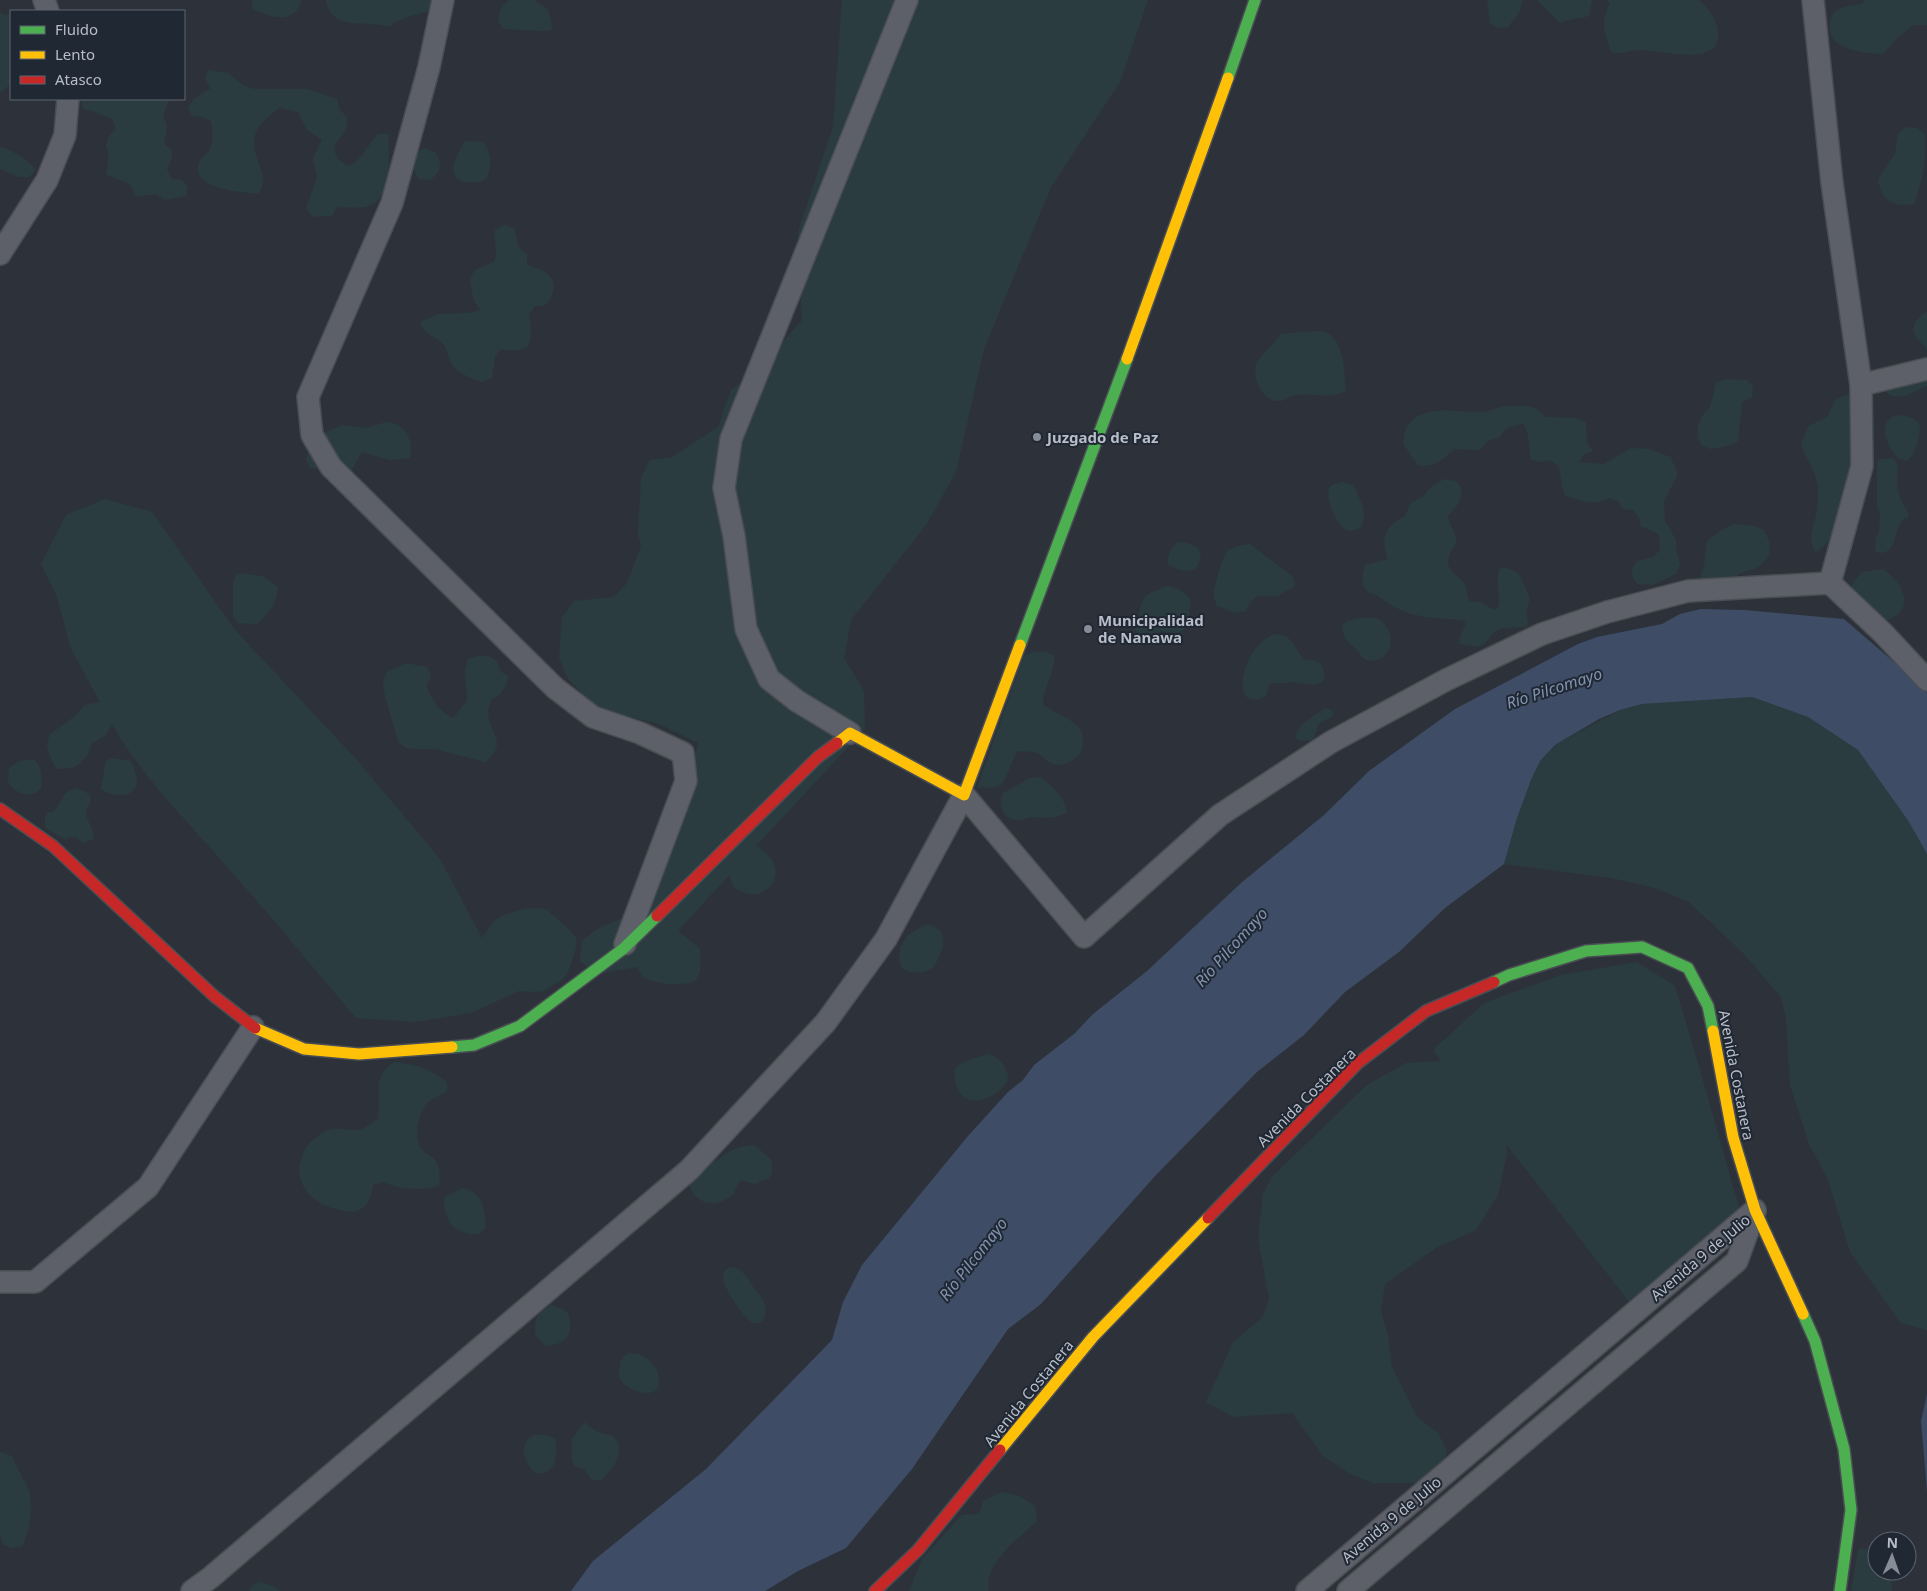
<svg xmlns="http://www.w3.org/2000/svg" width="1927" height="1591" font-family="'Noto Sans',sans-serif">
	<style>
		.green { fill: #2a3c40 }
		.water { fill: #3e4c65 }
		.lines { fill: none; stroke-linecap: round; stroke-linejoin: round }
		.street-casing { stroke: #4a4e54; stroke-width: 24 }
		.fast-casing { stroke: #4a4e54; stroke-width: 14 }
		.slow-casing { stroke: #4a4e54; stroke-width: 14 }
		.jam-casing { stroke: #4a4e54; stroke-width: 14 }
		.street { stroke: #5d6068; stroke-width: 21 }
		.fast { stroke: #4caf50; stroke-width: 11 }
		.slow { stroke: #ffc107; stroke-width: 11 }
		.jam { stroke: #c62828; stroke-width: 11 }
		.poi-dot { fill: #878d97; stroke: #202834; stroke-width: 2 }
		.labels { text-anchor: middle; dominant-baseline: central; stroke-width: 4; stroke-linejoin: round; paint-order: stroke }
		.poi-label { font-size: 15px; font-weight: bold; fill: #b8bec9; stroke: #202834; text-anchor: start }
		.street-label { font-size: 15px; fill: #b8bec9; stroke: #202834 }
		.water-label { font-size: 16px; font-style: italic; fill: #8293af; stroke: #202834 }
	</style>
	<rect width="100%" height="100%" fill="#2d323a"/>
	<g class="green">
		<path d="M252,0H302C293,26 272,17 253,10Z"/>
		<path d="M326,0H446C432,16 407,12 390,26C383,26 377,24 370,24C352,23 329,24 326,0Z"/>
		<path d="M509,0H535C539,5 542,5 546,8C551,13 551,23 552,30L542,31L504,29L498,21C499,12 501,5 509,0Z"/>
		<path d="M842,0H1148L1120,82L1051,187L984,349L956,472L926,525L851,620L844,658L864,691L865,729L756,846C799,870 762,912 733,886L729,875L678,931L700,949V972L695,981C678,987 658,984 642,977L638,967L596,974L580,961L582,941L597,929L632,914L681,823L698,743L659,724L595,708L567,677L559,658L562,618L574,601L614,597L627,583L641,546L638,535L641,478L650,460L672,457L718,427L731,390L762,367L802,320L798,232L833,127Z"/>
		<polygon points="1487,0 1522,0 1520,11 1508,27 1498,28 1490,23"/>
		<path d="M1537,0H1592L1589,16C1579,19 1570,18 1560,23Z"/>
		<path d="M1607,0H1699C1708,8 1718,20 1718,33C1720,68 1664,50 1642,50C1631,50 1623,54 1612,53C1605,35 1600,21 1610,4Z"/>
		<path d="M1864,0H1927V25H1914L1897,38L1883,54C1869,53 1850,52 1837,43C1833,40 1830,34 1830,29C1829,6 1844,7 1862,4Z"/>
		<polygon points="0,11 2,14 11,15 11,84 1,92 0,92"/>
		<path d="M208,70L228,73L244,86L255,89H307L337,99L339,109L347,117C347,122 347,128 344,133C342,137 338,139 336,143C331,154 340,162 349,166C363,159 367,145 378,134H389C388,156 394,202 365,207C356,209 346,206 337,207L332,216L312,217L306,208L317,178L313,158L322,140L306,129L298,112L279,108C272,114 261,122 257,130C245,155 274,173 258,194C242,192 184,189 201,159C203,156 208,154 209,151C214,141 214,130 210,120L202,117L192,116L188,107L194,99L211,88L205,79Z"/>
		<path d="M81,99H169L163,116L167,126L164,144L172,151L171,160L167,169L172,179L182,180L188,187L186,196L165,200L156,194L136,197C130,177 121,183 106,174L109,154L106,145L109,136L116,128L112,119L93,111L83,109Z"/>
		<path d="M1906,127L1917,128L1925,134C1927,158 1922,182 1914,204C1893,207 1882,201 1878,180L1895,154L1898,134Z"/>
		<path d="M469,141L483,142C492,152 492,166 487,178C475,186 449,185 454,164C456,156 461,149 464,142Z"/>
		<path d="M0,147C14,150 27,160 36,170L29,177H18L0,169Z"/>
		<path d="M424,148L436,153C442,165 442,171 430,180L420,179C410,170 411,154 424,148Z"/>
		<path d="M504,225L514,228L519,248L527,254V264C533,268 540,269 545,272C559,280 554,297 544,306H535L529,314C533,341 534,355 501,349L495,356L492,378L482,382C470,377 456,374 450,361C447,354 448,349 442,343C432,334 426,336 420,322L439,314L469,313L480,310L473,298L470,278L475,270L494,262C498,251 494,242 494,231Z"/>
		<path d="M1927,312V350C1925,345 1920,343 1917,338C1909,328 1917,316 1927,312Z"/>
		<path d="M1302,332C1309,332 1319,330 1326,332C1343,338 1346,376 1345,391C1326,400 1313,392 1295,395C1288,396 1285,402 1277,401C1261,400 1250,374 1258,361C1264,351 1275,344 1281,334Z"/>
		<path d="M1927,370V386C1913,392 1896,404 1884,390Z"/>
		<path d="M1725,379L1747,380L1753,387L1752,397L1742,402L1738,441C1729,447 1721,447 1710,449L1701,445L1698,436V425L1703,415L1710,408L1716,383Z"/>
		<path d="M1846,395H1856L1850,481L1838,531L1824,546L1815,552C1807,536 1813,530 1816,515C1818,506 1818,496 1818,487C1816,472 1806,459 1801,444L1809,426L1827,417L1836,399Z"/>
		<path d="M1504,406C1521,407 1534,402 1545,417L1577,418L1586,423L1587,443L1593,451L1584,454L1579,462L1604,464L1631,448L1649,449L1670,457L1677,471V476L1664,501L1665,521L1676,540V550L1680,564L1676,574L1653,585L1637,584C1630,574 1630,571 1637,561L1653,557L1660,550L1659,534L1641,526L1639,517L1633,510L1623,509L1618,501L1608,498C1595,506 1579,501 1565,495L1562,486L1559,467L1551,460L1541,462L1531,460C1528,447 1531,435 1523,424C1511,425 1505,428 1499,438L1489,440L1480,450L1454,449C1443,460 1434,468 1418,465L1403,444C1404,440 1404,433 1406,429C1420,402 1458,413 1481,412C1489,412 1496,408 1504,406Z"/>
		<path d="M1895,415C1904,416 1915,416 1920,425C1919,437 1917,453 1906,461L1898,458C1888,447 1876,424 1895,415Z"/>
		<path d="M386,422C405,424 414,439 410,458L390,460L362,452L352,469L341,471L310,468L306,459L309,450L322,434L343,425L366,428Z"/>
		<path d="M1891,458C1901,463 1897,470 1897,479C1896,490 1902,505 1909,514L1907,518C1891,522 1901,559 1875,552L1876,538L1879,533L1880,515L1877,505V462L1880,459Z"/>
		<path d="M1444,479L1456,481L1462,489C1462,500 1456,508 1448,516C1448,524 1455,530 1456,538C1457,546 1451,548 1449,556C1444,572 1459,574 1465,585C1468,591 1466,595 1469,601L1480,602L1494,610L1498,607C1502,594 1494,583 1500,568L1505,567L1519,574L1530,598L1526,612L1528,622L1527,627C1517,628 1500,626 1493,633C1487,639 1487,643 1478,647L1460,644L1459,639L1466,624L1463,620C1426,617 1408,619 1378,596C1374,594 1370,594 1367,591C1360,586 1363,572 1365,565L1388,559C1380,538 1385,526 1405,516L1411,503L1424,496L1430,488Z"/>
		<path d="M1343,482L1353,485C1359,496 1372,521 1357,529C1354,530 1349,532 1346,530C1337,525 1321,492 1332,485C1335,483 1340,483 1343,482Z"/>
		<path d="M105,499L152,512L235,630L357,760L440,859L482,938L493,922L501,916L524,909L537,908L547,910L569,929L576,938V948L569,970L563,979L544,991L535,992L519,991L471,1013L415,1022L356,1018C312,966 268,913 223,862C185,819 140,774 112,724L106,735L92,743L88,754L80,763L75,767L64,769H58L55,766L50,757L47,746L49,735L75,716L85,705L100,702L71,649L57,597L41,564L66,515Z"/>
		<polygon points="1734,524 1755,526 1764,530 1770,543 1769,554 1766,559 1759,567 1739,574 1728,585 1700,587 1701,575 1704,566 1707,541 1720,531"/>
		<path d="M1178,542L1188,543L1198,548L1201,559L1196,568C1187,573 1176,570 1168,564C1167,554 1171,548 1178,542Z"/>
		<path d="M1250,544L1293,577L1295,586L1278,596H1257L1250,602L1246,611L1236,613L1217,606C1216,603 1214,599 1214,595C1214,587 1222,556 1228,551C1234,546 1243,545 1250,544Z"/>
		<path d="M1883,569C1905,584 1917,613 1883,621L1850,592L1853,583L1862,572Z"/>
		<path d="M240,573L262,576L277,586C280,600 267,616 257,624L238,623L233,616V583L236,575Z"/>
		<path d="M1166,586C1177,587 1184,591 1191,600C1190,607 1188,625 1183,630C1177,635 1166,631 1159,632C1155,633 1152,636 1148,636C1137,637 1132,628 1135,618L1139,616C1142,591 1148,596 1166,586Z"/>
		<path d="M1360,618C1365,618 1371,617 1376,618C1394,625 1397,655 1376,660C1372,661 1368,661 1365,659C1360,657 1360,651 1355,648C1347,642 1341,635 1343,625L1347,621Z"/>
		<path d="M1276,634C1294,635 1294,649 1304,660C1309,660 1315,659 1319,663C1325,667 1327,680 1320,683C1312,687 1300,681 1292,682C1284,682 1281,685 1273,682L1269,685L1266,696C1226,716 1242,643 1276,634Z"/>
		<path d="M1033,652H1044L1054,655C1055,674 1043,687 1043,704C1056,716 1084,720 1083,741C1083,748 1081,754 1075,758C1069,763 1061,766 1053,764C1047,762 1043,756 1037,753C1032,751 1023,752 1018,751C1010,761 1008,781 998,786C993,788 983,787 977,788L1024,656Z"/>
		<path d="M478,656H488L497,661L500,671L508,676C506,688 502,694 492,699C489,706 487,712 489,719C494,739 506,745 485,762L435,749H415L406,748L398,741L384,692L383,681L387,672L406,663L427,667L431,677L426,686C432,699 439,712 453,718L467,701L465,670L468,659Z"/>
		<polygon points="1752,697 1808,717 1858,750 1909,822 1927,854 1927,1330 1901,1323 1850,1252 1828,1180 1809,1144 1790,1085 1786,1018 1781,997 1743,953 1689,902 1655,888 1611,878 1504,864 1517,818 1531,780 1540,761 1555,745 1620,710 1642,704"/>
		<polygon points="1324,709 1329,709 1333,712 1332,717 1321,722 1318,725 1313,740 1304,741 1297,740 1296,734 1303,723"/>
		<path d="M111,758L131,761C138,776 143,795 119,795C111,794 107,794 101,788L106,761Z"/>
		<path d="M33,759C42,764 42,778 41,788C32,800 15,794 8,782L9,768L19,761Z"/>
		<path d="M1041,777C1053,788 1064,796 1067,812C1054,820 1046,817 1032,817C1028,818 1024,819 1020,820C1003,821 998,807 1003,793L1030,778Z"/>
		<path d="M76,788C80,790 87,791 90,796C93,802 87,806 86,812C86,822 95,828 93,839L84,843L75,837H69L66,840L45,828V817L48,812H53C63,803 59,794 76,788Z"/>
		<path d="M925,925H931L941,931C944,941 944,947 939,956C938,959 936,964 934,966C929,973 912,974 905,970C895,963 900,945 906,938C910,932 919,929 925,925Z"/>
		<polygon points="1637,962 1675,986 1700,1070 1740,1211 1634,1308 1506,1144 1507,1153 1498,1195 1476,1230 1436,1248 1385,1284 1381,1311 1388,1336 1392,1367 1417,1417 1438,1433 1447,1451 1442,1468 1426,1483 1373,1483 1350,1474 1323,1456 1292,1413 1233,1417 1206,1402 1233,1342 1263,1317 1269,1299 1258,1238 1263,1194 1272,1177 1367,1085 1406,1063 1441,1061 1433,1050 1484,1003 1561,975"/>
		<path d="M989,1054C1002,1058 1004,1066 1009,1077C1000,1100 962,1113 955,1082C954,1075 953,1070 959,1065C968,1059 979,1057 989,1054Z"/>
		<path d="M395,1062C419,1065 427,1068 447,1082V1091C441,1095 432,1098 427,1103C418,1113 413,1139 422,1150C424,1153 428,1154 431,1156C441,1164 440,1174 439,1185C426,1192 397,1189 383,1182L373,1185C371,1195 369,1206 359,1210C351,1213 343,1211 336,1209C314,1204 293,1184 301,1160C302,1156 304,1150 307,1146C310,1142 316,1138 321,1134C335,1123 349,1133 362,1129C367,1127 373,1122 378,1119C381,1098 371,1075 395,1062Z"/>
		<path d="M750,1145L755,1146L771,1159L772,1172L769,1178L755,1184L741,1180C738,1184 736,1190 733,1194C717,1210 693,1204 689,1183L702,1165L715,1161L736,1148Z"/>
		<path d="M463,1188C484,1194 484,1208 486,1227L479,1234C454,1235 444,1221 444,1197Z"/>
		<path d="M730,1267C744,1268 747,1279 754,1288C762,1298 771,1308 762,1321L758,1323C754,1323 753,1323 750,1321C743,1317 725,1288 723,1280C722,1274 725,1269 730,1267Z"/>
		<path d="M551,1305L562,1309L568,1313C574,1333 568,1344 546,1346L535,1335C535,1317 535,1316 551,1305Z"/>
		<path d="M627,1354C643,1351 658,1364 659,1380C659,1384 658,1388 655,1391C646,1397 624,1388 620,1379C618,1375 619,1371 620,1367C621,1361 621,1357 627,1354Z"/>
		<path d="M584,1422L597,1432L613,1436L619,1445C622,1457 610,1472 601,1480H592L584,1469L575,1466L572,1461V1439Z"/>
		<path d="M534,1435H544L555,1438C557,1450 558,1467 545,1473H535C525,1462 516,1445 534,1435Z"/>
		<path d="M0,1452L12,1456C16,1467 21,1474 26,1484C35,1500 30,1532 22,1546L12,1548L3,1544L0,1534Z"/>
		<path d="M1001,1492L1019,1496L1035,1506L1037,1521C1019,1538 983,1564 989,1591H909L922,1559L962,1515L979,1514L983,1501Z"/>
		<polygon points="1863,1548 1877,1555 1877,1571 1890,1571 1892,1591 1851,1591 1858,1550"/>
		<polygon points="259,1582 271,1585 280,1591 249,1591 254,1584"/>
	</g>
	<g class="water">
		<polygon points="1701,609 1744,610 1844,619 1923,687 1927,693 1927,854 1909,822 1858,750 1808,717 1752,697 1642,704 1620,710 1599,719 1555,745 1540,761 1531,780 1517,818 1504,864 1445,908 1399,952 1345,992 1304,1035 1257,1072 1156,1175 1041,1304 1008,1329 912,1469 846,1548 798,1571 765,1591 571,1591 593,1561 706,1469 832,1340 843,1302 862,1265 968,1136 1008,1092 1023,1080 1034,1065 1074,1034 1093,1014 1147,971 1241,883 1324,815 1369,771 1455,709 1578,644 1597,637 1662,624 1680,614"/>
		<polygon points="1927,1394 1927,1491 1921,1421"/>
	</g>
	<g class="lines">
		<defs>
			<g id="street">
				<polyline points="44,0 48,11"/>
				<polyline points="443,0 429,67 392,203 308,397 312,435 331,467 555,688 593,717 640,733 683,753 686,781 625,944"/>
				<polyline points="1813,0 1832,183 1861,385 1862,466 1830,583"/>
				<polyline points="0,254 47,180 65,135 68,99"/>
				<polyline points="1861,385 1927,369"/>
				<polyline points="850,733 797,701 769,679 746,629 734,536 724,488 731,439 907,0"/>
				<polyline points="0,1282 35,1282 148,1187 253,1027"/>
				<polyline points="192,1591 210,1578 689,1170 826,1022 886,939 964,795 1084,937 1220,815 1331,742 1446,680 1542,634 1607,612 1688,591 1830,583 1883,633 1927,680"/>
				<polyline points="1307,1591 1755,1210"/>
				<polyline points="1348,1591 1737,1261 1755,1211"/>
			</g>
			<g id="fast">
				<polyline points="1228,78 1255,0"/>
				<polyline points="1020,645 1127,359"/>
				<polyline points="1494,982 1509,975 1586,951 1642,947 1688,968 1708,1006 1713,1031"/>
				<polyline points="452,1047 474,1045 520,1026 623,949 657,916"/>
				<polyline points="1803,1314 1815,1341 1844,1449 1851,1510 1840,1591"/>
			</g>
			<g id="slow">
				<polyline points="1127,359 1228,78"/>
				<polyline points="837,743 850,733 964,795 1020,645"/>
				<polyline points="255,1028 304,1049 359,1054 452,1047"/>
				<polyline points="1713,1031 1733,1137 1755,1210 1803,1314"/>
				<polyline points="1000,1450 1093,1337 1208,1218"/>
			</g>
			<g id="jam">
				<polyline points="0,809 53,846 214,996 255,1028"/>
				<polyline points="657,916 818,757 837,743"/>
				<polyline points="1208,1218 1358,1063 1426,1011 1494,982"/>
				<polyline points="875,1591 918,1550 1000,1450"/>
			</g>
		</defs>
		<use href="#street" class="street-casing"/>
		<use href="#fast" class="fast-casing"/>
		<use href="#slow" class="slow-casing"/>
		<use href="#jam" class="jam-casing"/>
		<use href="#street" class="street"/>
		<use href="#fast" class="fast"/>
		<use href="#slow" class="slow"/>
		<use href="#jam" class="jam"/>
	</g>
	<g class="poi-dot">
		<circle cx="1037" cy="437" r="5"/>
		<circle cx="1088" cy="629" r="5"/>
	</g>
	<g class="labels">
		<g class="poi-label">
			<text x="1047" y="437">Juzgado de Paz</text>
			<text x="1098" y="620">Municipalidad<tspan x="1098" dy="17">de Nanawa</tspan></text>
		</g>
		<g class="street-label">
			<text transform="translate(1737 1075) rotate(79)">Avenida Costanera</text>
			<text transform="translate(1306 1097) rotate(-45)">Avenida Costanera</text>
			<text transform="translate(1700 1257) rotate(-40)">Avenida 9 de Julio</text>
			<text transform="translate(1028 1393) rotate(-51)">Avenida Costanera</text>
			<text transform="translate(1391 1519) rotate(-40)">Avenida 9 de Julio</text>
		</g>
		<g class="water-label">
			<text transform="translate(1554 688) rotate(-18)">Río Pilcomayo</text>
			<text transform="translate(1231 947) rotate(-48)">Río Pilcomayo</text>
			<text transform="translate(973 1259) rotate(-52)">Río Pilcomayo</text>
		</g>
	</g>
	<rect x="10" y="10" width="175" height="90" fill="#202834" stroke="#5d6470"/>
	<rect x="20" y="26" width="25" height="8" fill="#4caf50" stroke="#5d6470"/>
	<text x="55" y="35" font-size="15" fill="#b8bec9">Fluido</text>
	<rect x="20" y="51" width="25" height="8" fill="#ffc107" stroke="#5d6470"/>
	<text x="55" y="60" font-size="15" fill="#b8bec9">Lento</text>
	<rect x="20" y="76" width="25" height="8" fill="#c62828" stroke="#5d6470"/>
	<text x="55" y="85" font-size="15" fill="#b8bec9">Atasco</text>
	<g transform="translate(1892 1556) rotate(2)"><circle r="24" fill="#202834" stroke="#5d6470"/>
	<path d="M0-4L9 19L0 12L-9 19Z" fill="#878d97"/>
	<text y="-8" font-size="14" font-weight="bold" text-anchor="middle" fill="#b8bec9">N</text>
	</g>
</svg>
